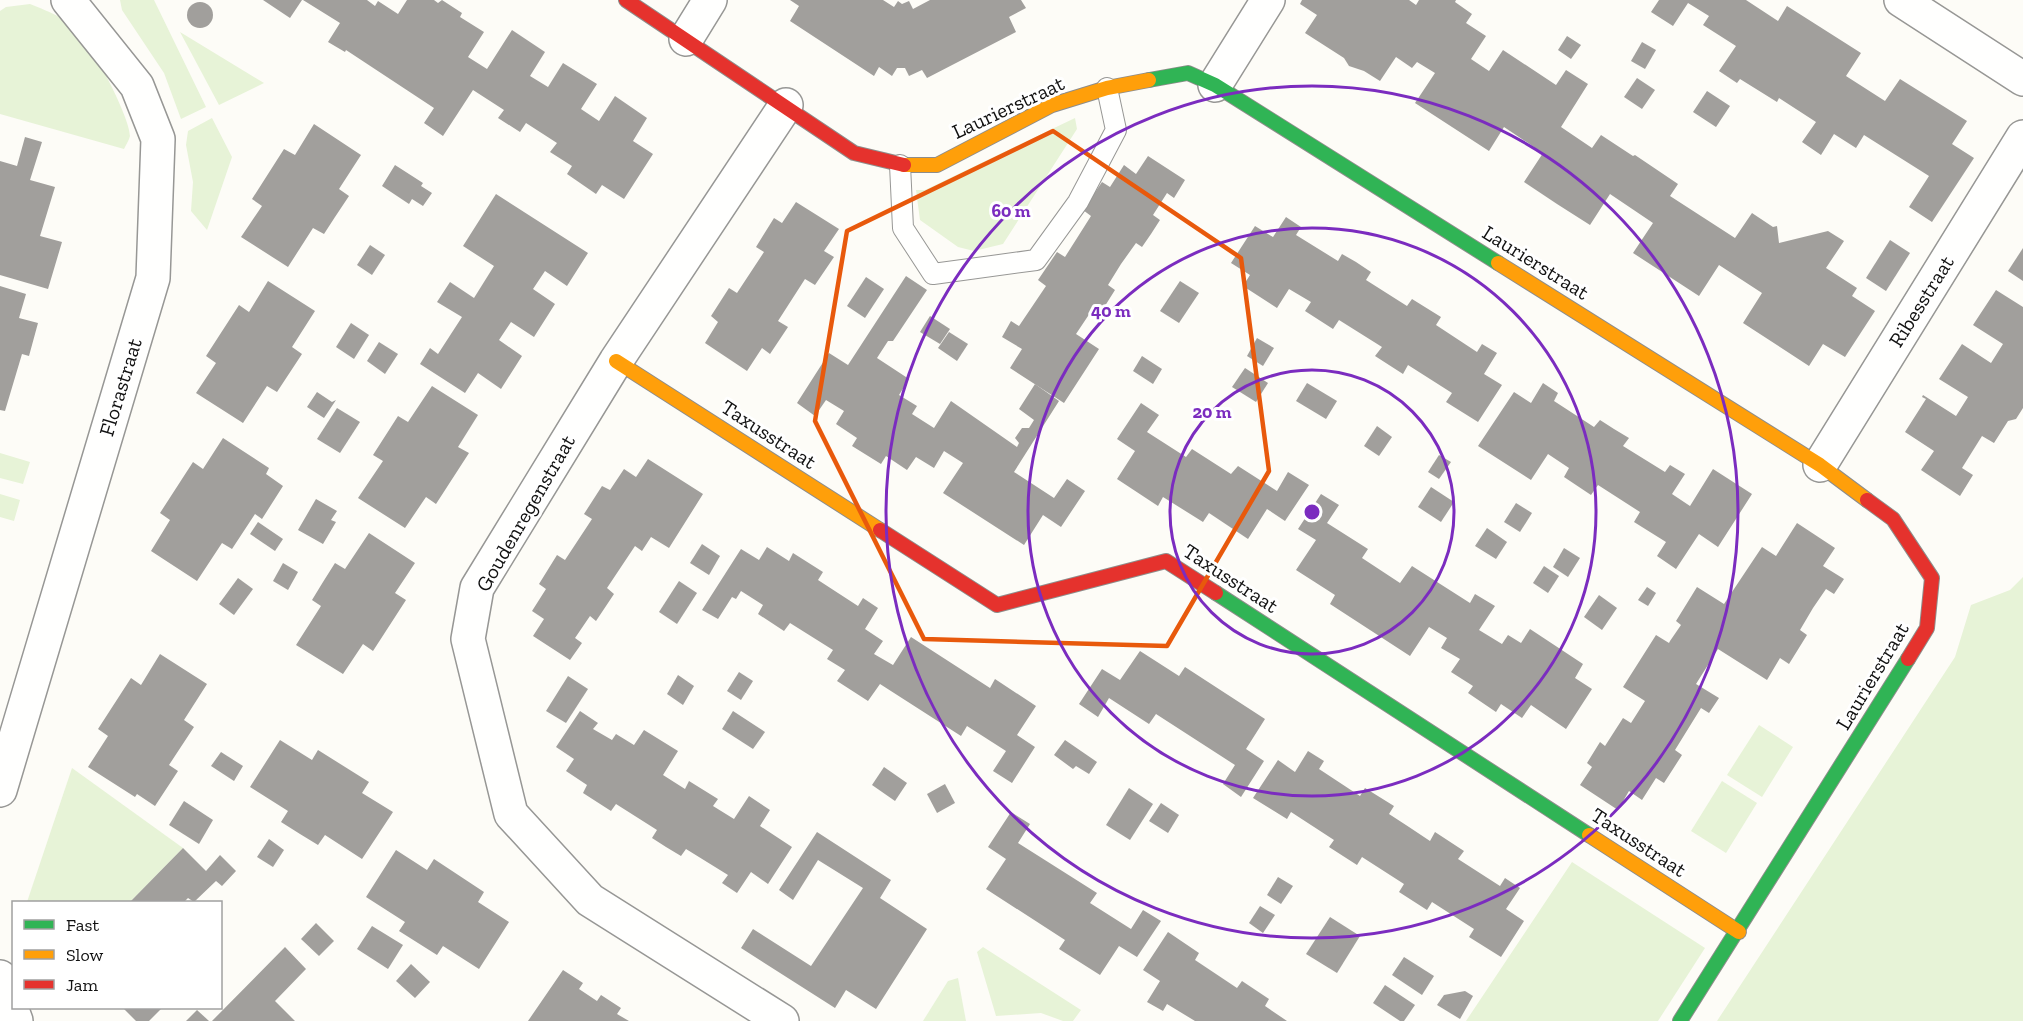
<svg xmlns="http://www.w3.org/2000/svg" width="2023" height="1021" font-family="'Zilla Slab',serif">
	<style>
		.green { fill: #e7f3d7 }
		.building { fill: #a19f9c }
		.lines { fill: none; stroke-linecap: round; stroke-linejoin: round }
		.lane-casing { stroke: #979795; stroke-width: 22 }
		.street-casing { stroke: #979795; stroke-width: 36 }
		.fast-casing { stroke: #8e8d8b; stroke-width: 16 }
		.slow-casing { stroke: #8e8d8b; stroke-width: 16 }
		.jam-casing { stroke: #8e8d8b; stroke-width: 16 }
		.lane { stroke: #fffffe; stroke-width: 20 }
		.street { stroke: #fffffe; stroke-width: 33 }
		.fast { stroke: #30b455; stroke-width: 14 }
		.slow { stroke: #ff9f0a; stroke-width: 14 }
		.jam { stroke: #e5322d; stroke-width: 14 }
		.marked { fill: none; stroke: #e8590c; stroke-width: 4.5; stroke-linejoin: round }
		.ring { fill: none; stroke: #7b2cbf; stroke-width: 3 }
		.labels { text-anchor: middle; dominant-baseline: central; stroke-width: 6; stroke-linejoin: round; paint-order: stroke }
		.street-label { font-size: 21px; fill: #111; stroke: #fff }
		.centre { fill: #7b2cbf; stroke: #fff; stroke-width: 3 }
		.ring-label { font-size: 18px; text-anchor: middle; font-weight: bold; fill: #7b2cbf; stroke: #fff; stroke-width: 6; stroke-linejoin: round; paint-order: stroke }
	</style>
	<rect width="100%" height="100%" fill="#fdfcf7"/>
	<g class="green">
		<polygon points="120,0 154,0 206,107 181,119 164,73 122,10"/>
		<path d="M30,4C50,12 71,20 84,38C96,54 130,118 130,136C129,140 126,145 124,149L0,114V11L6,7Z"/>
		<polygon points="180,32 264,83 219,105"/>
		<polygon points="212,118 232,157 207,230 191,211 193,182 186,145 188,131"/>
		<polygon points="1075,118 1077,129 1003,244 974,251 958,247 920,220 916,190 925,190"/>
		<polygon points="0,453 30,462 23,484 0,478"/>
		<polygon points="0,494 20,500 14,521 0,517"/>
		<polygon points="2023,577 2023,1021 1717,1021 1955,657 1971,605 2010,590"/>
		<polygon points="1759,725 1793,747 1762,797 1727,775"/>
		<polygon points="72,768 183,848 130,902 27,902"/>
		<polygon points="1722,781 1757,803 1726,853 1691,831"/>
		<polygon points="1572,862 1705,948 1658,1021 1466,1021"/>
		<polygon points="983,947 1081,1010 1073,1021 1063,1021 1041,1013 996,1016 977,952"/>
		<polygon points="958,978 966,1021 923,1021 948,981"/>
	</g>
	<g class="building">
		<polygon points="263,0 302,0 290,18"/>
		<polygon points="303,0 367,0 375,6 378,1 398,14 407,0 434,0 438,3 442,0 462,13 460,17 484,32 468,57 487,69 512,30 545,52 530,76 548,87 563,63 597,84 581,109 599,121 615,96 647,118 633,141 653,154 624,199 602,185 596,194 567,174 572,166 550,152 557,143 526,123 520,132 498,118 504,110 473,90 443,136 424,123 434,108 346,50 345,52 328,42 340,23"/>
		<polygon points="790,0 883,0 894,7 898,1 902,4 909,1 913,9 930,0 1021,0 1026,8 1009,17 1016,32 927,78 922,70 909,76 905,68 897,68 892,76 879,67 874,76 790,21 799,6"/>
		<polygon points="1302,0 1409,0 1416,5 1419,0 1456,0 1455,2 1472,14 1466,23 1486,36 1471,59 1489,71 1503,50 1556,85 1566,70 1588,84 1561,127 1592,148 1601,135 1633,156 1635,155 1678,184 1670,196 1735,238 1752,213 1773,227 1777,226 1779,243 1828,231 1844,241 1826,268 1857,288 1852,296 1875,311 1845,357 1823,344 1809,366 1743,323 1762,293 1719,265 1699,296 1633,253 1653,223 1610,194 1590,225 1557,204 1524,182 1543,153 1504,127 1489,151 1415,103 1435,73 1417,62 1412,68 1396,57 1380,81 1364,71 1349,66 1344,58 1305,33 1317,15 1300,4"/>
		<polygon points="1659,0 1746,0 1778,21 1787,6 1861,53 1846,76 1885,101 1900,79 1967,121 1952,144 1974,158 1932,222 1909,207 1929,176 1864,135 1856,148 1834,134 1821,155 1802,142 1816,122 1779,98 1777,102 1740,79 1737,83 1719,71 1736,46 1703,25 1709,16 1688,3 1673,26 1651,12"/>
		<circle cx="200" cy="15" r="13"/>
		<polygon points="1567,36 1581,45 1571,59 1558,50"/>
		<polygon points="1642,42 1656,50 1645,69 1631,61"/>
		<polygon points="1637,78 1655,90 1642,109 1624,97"/>
		<polygon points="1707,91 1730,106 1716,127 1693,112"/>
		<polygon points="314,124 361,155 339,189 349,196 335,217 324,234 313,228 288,267 241,237 262,206 252,199 284,149 295,155"/>
		<polygon points="25,137 42,142 30,180 55,187 40,236 62,242 48,289 0,275 0,161 17,166"/>
		<polygon points="1148,156 1185,180 1174,198 1167,193 1153,215 1160,220 1151,234 1142,247 1136,243 1121,264 1108,285 1115,290 1098,317 1090,313 1076,334 1099,349 1064,403 1010,368 1022,349 1002,337 1011,321 1019,326 1046,286 1038,280 1057,252 1065,257 1091,216 1083,210 1102,182 1110,187 1124,165 1136,174"/>
		<polygon points="395,165 423,183 421,186 432,193 423,206 412,199 409,204 382,186"/>
		<polygon points="496,194 588,253 567,286 545,271 533,289 555,304 534,337 511,322 499,340 522,356 501,389 478,373 465,393 420,364 430,348 438,354 462,317 437,302 450,282 474,298 494,266 463,246"/>
		<polygon points="796,202 839,229 824,251 834,257 815,285 805,279 778,321 788,327 770,354 762,348 747,371 705,343 718,322 711,316 729,288 737,293 764,252 756,247 774,218 782,223"/>
		<polygon points="1286,217 1301,227 1296,235 1338,261 1342,254 1356,262 1371,272 1366,280 1407,306 1412,299 1441,317 1436,325 1477,352 1482,344 1497,353 1484,374 1502,385 1478,422 1446,402 1452,393 1408,365 1403,374 1375,356 1382,347 1339,320 1333,329 1305,311 1311,302 1289,289 1277,308 1243,286 1250,275 1231,263 1255,226 1273,237"/>
		<polygon points="1890,240 1910,253 1886,291 1866,278"/>
		<polygon points="370,245 385,255 372,275 357,265"/>
		<polygon points="2023,248 2023,281 2008,271"/>
		<polygon points="906,276 927,290 893,341 888,341 877,358 909,379 899,395 917,406 912,414 934,428 951,401 1017,447 1019,443 1015,438 1022,428 1029,428 1034,420 1019,409 1035,384 1059,401 1014,472 1054,498 1067,479 1085,491 1061,527 1043,515 1024,545 943,493 963,463 944,451 934,468 916,457 907,470 886,456 881,464 852,446 857,438 836,424 844,411 826,400 815,416 797,403 829,353 848,365"/>
		<polygon points="866,277 884,289 865,318 847,306"/>
		<polygon points="268,281 315,311 292,347 302,354 277,392 267,386 243,423 196,393 216,363 206,356 239,305 249,312"/>
		<polygon points="1180,281 1199,293 1179,323 1160,311"/>
		<polygon points="0,286 26,294 19,318 38,323 29,356 22,354 5,411 0,410"/>
		<polygon points="1996,290 2023,307 2023,408 2016,419 2008,421 1994,443 1982,436 1962,468 1973,475 1960,496 1921,470 1934,451 1905,432 1926,399 1922,397 1923,395 1956,416 1968,397 1939,379 1962,344 1991,363 2003,344 1973,325"/>
		<polygon points="930,316 950,329 940,344 920,332"/>
		<polygon points="351,323 369,335 354,359 336,347"/>
		<polygon points="949,332 968,344 957,361 938,348"/>
		<polygon points="1257,338 1274,348 1263,366 1247,356"/>
		<polygon points="379,342 398,354 385,374 367,361"/>
		<polygon points="1142,356 1162,369 1153,384 1133,371"/>
		<polygon points="1245,368 1268,383 1256,402 1232,387"/>
		<polygon points="1307,383 1337,401 1326,419 1296,401"/>
		<polygon points="1543,383 1558,393 1554,401 1594,427 1600,420 1614,429 1629,438 1623,446 1665,472 1670,465 1685,474 1672,494 1690,506 1713,469 1752,494 1718,547 1699,534 1676,569 1657,556 1666,542 1634,522 1640,512 1598,485 1591,495 1564,477 1569,468 1548,454 1531,480 1478,446 1514,392 1531,403"/>
		<polygon points="432,386 478,415 458,447 469,453 436,504 426,497 405,528 358,498 383,461 373,455 398,416 408,422"/>
		<polygon points="317,392 332,402 336,400 324,418 307,407"/>
		<polygon points="1141,403 1159,415 1147,432 1186,457 1192,449 1231,474 1238,466 1277,491 1288,472 1309,485 1285,521 1267,509 1248,539 1209,513 1203,522 1163,497 1158,506 1117,479 1135,451 1117,439"/>
		<polygon points="337,408 360,422 340,453 317,439"/>
		<polygon points="1377,426 1392,437 1379,456 1364,446"/>
		<polygon points="223,438 269,468 266,474 283,486 262,519 255,514 232,549 222,543 197,581 151,551 170,520 160,513 193,462 203,469"/>
		<polygon points="1439,455 1451,462 1439,479 1428,472"/>
		<polygon points="648,459 703,494 669,548 651,537 642,551 635,546 607,588 614,594 596,621 590,616 575,638 582,643 570,660 533,636 544,619 532,611 546,589 539,584 557,555 565,560 592,519 584,514 602,486 610,490 624,469 636,477"/>
		<polygon points="1431,487 1454,502 1441,522 1418,507"/>
		<polygon points="1321,494 1339,505 1327,523 1368,549 1362,558 1400,583 1412,566 1470,603 1475,594 1495,606 1479,630 1502,644 1508,635 1521,643 1530,629 1583,664 1575,678 1592,689 1566,729 1531,705 1522,718 1501,704 1496,712 1468,693 1473,686 1451,672 1460,659 1441,648 1447,638 1429,627 1410,656 1330,604 1335,595 1296,570 1316,540 1298,529"/>
		<polygon points="316,499 337,511 331,520 336,522 323,544 298,530"/>
		<polygon points="1516,503 1532,513 1520,532 1504,522"/>
		<polygon points="258,522 283,539 275,551 250,534"/>
		<polygon points="1797,523 1835,548 1823,566 1844,579 1834,594 1826,589 1813,608 1800,630 1807,635 1789,664 1780,658 1767,680 1718,649 1696,684 1719,698 1709,713 1701,708 1675,750 1682,755 1664,783 1656,778 1642,800 1629,791 1618,810 1580,785 1592,767 1587,763 1600,742 1605,746 1623,718 1631,723 1645,701 1623,687 1656,635 1669,643 1670,641 1681,625 1676,621 1697,587 1724,604 1762,547 1776,556"/>
		<polygon points="1487,528 1507,542 1496,559 1475,546"/>
		<polygon points="369,533 415,563 395,593 406,600 373,651 363,644 343,674 296,645 321,606 312,600 323,582 335,563 345,569"/>
		<polygon points="702,544 720,556 709,575 690,563"/>
		<polygon points="767,547 789,561 793,553 823,572 818,580 858,606 863,598 878,608 865,629 883,641 874,654 893,665 911,637 990,688 995,679 1036,706 1017,735 1035,747 1012,783 993,771 1006,751 967,726 961,736 880,684 868,701 837,681 845,670 827,659 833,650 790,623 784,631 758,614 763,605 741,591 736,599 732,597 718,619 702,610 741,549 759,560"/>
		<polygon points="1564,548 1580,558 1568,577 1553,567"/>
		<polygon points="283,563 298,572 288,590 273,581"/>
		<polygon points="1544,566 1559,576 1548,593 1533,583"/>
		<polygon points="238,578 253,589 234,615 219,604"/>
		<polygon points="679,581 697,593 677,624 659,612"/>
		<polygon points="1647,587 1656,593 1648,606 1638,600"/>
		<polygon points="1599,595 1617,608 1602,630 1584,617"/>
		<polygon points="1140,651 1179,676 1185,667 1265,719 1246,749 1264,761 1241,797 1223,784 1235,765 1156,714 1149,724 1109,698 1098,717 1079,704 1102,669 1120,680"/>
		<polygon points="160,654 207,684 184,720 194,727 169,765 178,771 155,806 137,794 135,797 88,767 108,736 98,729 131,678 141,685"/>
		<polygon points="739,672 753,681 741,700 727,691"/>
		<polygon points="678,675 694,686 683,705 667,694"/>
		<polygon points="568,676 588,689 566,723 546,711"/>
		<polygon points="580,711 598,723 593,729 612,740 616,734 634,745 644,730 678,751 663,775 685,789 689,781 718,799 713,806 734,819 749,796 770,810 760,826 792,847 768,884 751,872 737,893 722,883 728,875 686,849 681,856 666,847 652,838 657,830 616,804 611,811 583,793 587,785 566,771 574,759 556,747"/>
		<polygon points="733,711 765,732 753,749 722,729"/>
		<polygon points="280,740 312,760 318,750 369,782 362,793 393,812 362,859 325,835 318,845 300,834 281,822 288,811 250,787"/>
		<polygon points="1065,740 1097,762 1089,774 1076,766 1073,769 1054,755"/>
		<polygon points="1308,751 1324,761 1319,769 1360,796 1365,788 1394,806 1389,814 1409,827 1430,841 1435,832 1464,851 1458,859 1500,886 1505,878 1520,888 1506,909 1524,921 1501,957 1469,937 1474,929 1432,902 1427,910 1399,892 1404,884 1362,857 1357,865 1329,847 1334,840 1291,812 1287,819 1253,798 1278,760 1295,772"/>
		<polygon points="221,752 243,766 234,781 211,766"/>
		<polygon points="884,767 907,783 895,801 872,785"/>
		<polygon points="945,784 955,803 937,813 927,794"/>
		<polygon points="1129,788 1153,804 1130,840 1106,825"/>
		<polygon points="184,801 213,820 199,844 169,825"/>
		<polygon points="1161,803 1179,815 1168,833 1149,821"/>
		<polygon points="1011,812 1030,824 1018,843 1097,893 1090,903 1131,929 1143,910 1161,921 1137,957 1119,946 1100,975 1059,949 1065,940 986,889 1006,859 988,847"/>
		<polygon points="817,832 891,880 880,898 927,929 876,1009 846,990 835,1008 741,948 753,929 811,966 863,888 818,860 793,900 779,890"/>
		<polygon points="269,839 284,850 273,867 257,857"/>
		<polygon points="183,848 206,871 220,855 236,871 222,886 216,881 194,902 188,898 184,902 130,902"/>
		<polygon points="396,850 427,870 434,859 484,892 478,902 509,922 479,969 443,946 437,955 399,931 405,922 366,897"/>
		<polygon points="1278,877 1293,886 1281,904 1267,895"/>
		<polygon points="1260,906 1275,915 1263,933 1249,923"/>
		<polygon points="1330,917 1360,936 1337,973 1306,954"/>
		<polygon points="316,923 334,941 319,956 301,939"/>
		<polygon points="372,926 403,945 388,969 357,949"/>
		<polygon points="1168,932 1199,953 1195,960 1237,988 1242,981 1269,999 1265,1006 1287,1021 1195,1021 1167,1004 1163,1011 1147,1002 1160,981 1143,970"/>
		<polygon points="285,947 306,969 275,1001 295,1021 212,1021"/>
		<polygon points="1404,957 1434,976 1422,995 1392,975"/>
		<polygon points="411,964 430,982 415,998 396,981"/>
		<polygon points="563,970 583,983 579,989 597,1001 601,995 621,1008 617,1014 629,1021 528,1021"/>
		<polygon points="1385,985 1415,1005 1404,1021 1400,1021 1373,1003"/>
		<polygon points="1465,991 1473,996 1460,1019 1437,1005 1444,995"/>
		<polygon points="123,1008 162,1008 149,1021 136,1021"/>
		<polygon points="197,1010 209,1021 186,1021"/>
	</g>
	<g class="lines">
		<defs>
			<polyline id="lane" points="900,165 903,228 933,274 1036,260 1078,202 1116,130 1107,88"/>
			<g id="street">
				<polyline points="1901,0 2023,79"/>
				<polyline points="686,39 710,0"/>
				<polyline points="1215,85 1268,0"/>
				<polyline points="1820,465 2023,137"/>
				<polyline points="0,790 153,278 158,139 137,86 68,0"/>
				<polyline points="0,977 16,1021"/>
				<polyline points="782,1021 590,900 511,814 468,639 477,588 616,361 786,105"/>
			</g>
			<g id="fast">
				<polyline points="1149,80 1188,73 1215,85 1498,263"/>
				<polyline points="1216,593 1589,835"/>
				<polyline points="1680,1021 1908,659"/>
			</g>
			<g id="slow">
				<polyline points="904,165 937,165 1052,105 1107,88 1149,80"/>
				<polyline points="1498,263 1820,465 1867,500"/>
				<polyline points="616,361 880,530"/>
				<polyline points="1589,835 1739,932"/>
			</g>
			<g id="jam">
				<polyline points="626,0 854,153 904,165"/>
				<polyline points="1867,500 1893,519 1932,578 1927,628 1908,659"/>
				<polyline points="880,530 997,605 1166,561 1216,593"/>
			</g>
		</defs>
		<use href="#lane" class="lane-casing"/>
		<use href="#street" class="street-casing"/>
		<use href="#fast" class="fast-casing"/>
		<use href="#slow" class="slow-casing"/>
		<use href="#jam" class="jam-casing"/>
		<use href="#lane" class="lane"/>
		<use href="#street" class="street"/>
		<use href="#fast" class="fast"/>
		<use href="#slow" class="slow"/>
		<use href="#jam" class="jam"/>
	</g>
	<path class="marked" d="M1053,131L1241,258L1269,471L1167,646L924,639L815,421L847,231Z"/>
	<g class="ring">
		<circle cx="1312" cy="512" r="142"/>
		<circle cx="1312" cy="512" r="284"/>
		<circle cx="1312" cy="512" r="426"/>
	</g>
	<g class="labels">
		<g class="street-label">
			<text transform="translate(1008 107) rotate(-25)">Laurierstraat</text>
			<text transform="translate(1536 262) rotate(32)">Laurierstraat</text>
			<text transform="translate(1921 301) rotate(-58)">Ribesstraat</text>
			<text transform="translate(120 387) rotate(-73)">Florastraat</text>
			<text transform="translate(769 434) rotate(33)">Taxusstraat</text>
			<text transform="translate(525 513) rotate(-60)">Goudenregenstraat</text>
			<text transform="translate(1231 578) rotate(33)">Taxusstraat</text>
			<text transform="translate(1872 676) rotate(-59)">Laurierstraat</text>
			<text transform="translate(1639 842) rotate(33)">Taxusstraat</text>
		</g>
	</g>
	<circle cx="1312" cy="512" r="9" class="centre"/>
	<g class="ring-label">
		<text x="1011" y="217">60 m</text>
		<text x="1111" y="317">40 m</text>
		<text x="1212" y="418">20 m</text>
	</g>
	<rect x="12" y="901" width="210" height="108" fill="#ffffff" stroke="#a0a0a0" stroke-width="1.5"/>
	<rect x="24" y="920" width="30" height="9" fill="#30b455" stroke="#a0a0a0" stroke-width="1.5"/>
	<text x="66" y="931" font-size="18" fill="#111111">Fast</text>
	<rect x="24" y="950" width="30" height="9" fill="#ff9f0a" stroke="#a0a0a0" stroke-width="1.5"/>
	<text x="66" y="961" font-size="18" fill="#111111">Slow</text>
	<rect x="24" y="980" width="30" height="9" fill="#e5322d" stroke="#a0a0a0" stroke-width="1.5"/>
	<text x="66" y="991" font-size="18" fill="#111111">Jam</text>
</svg>
